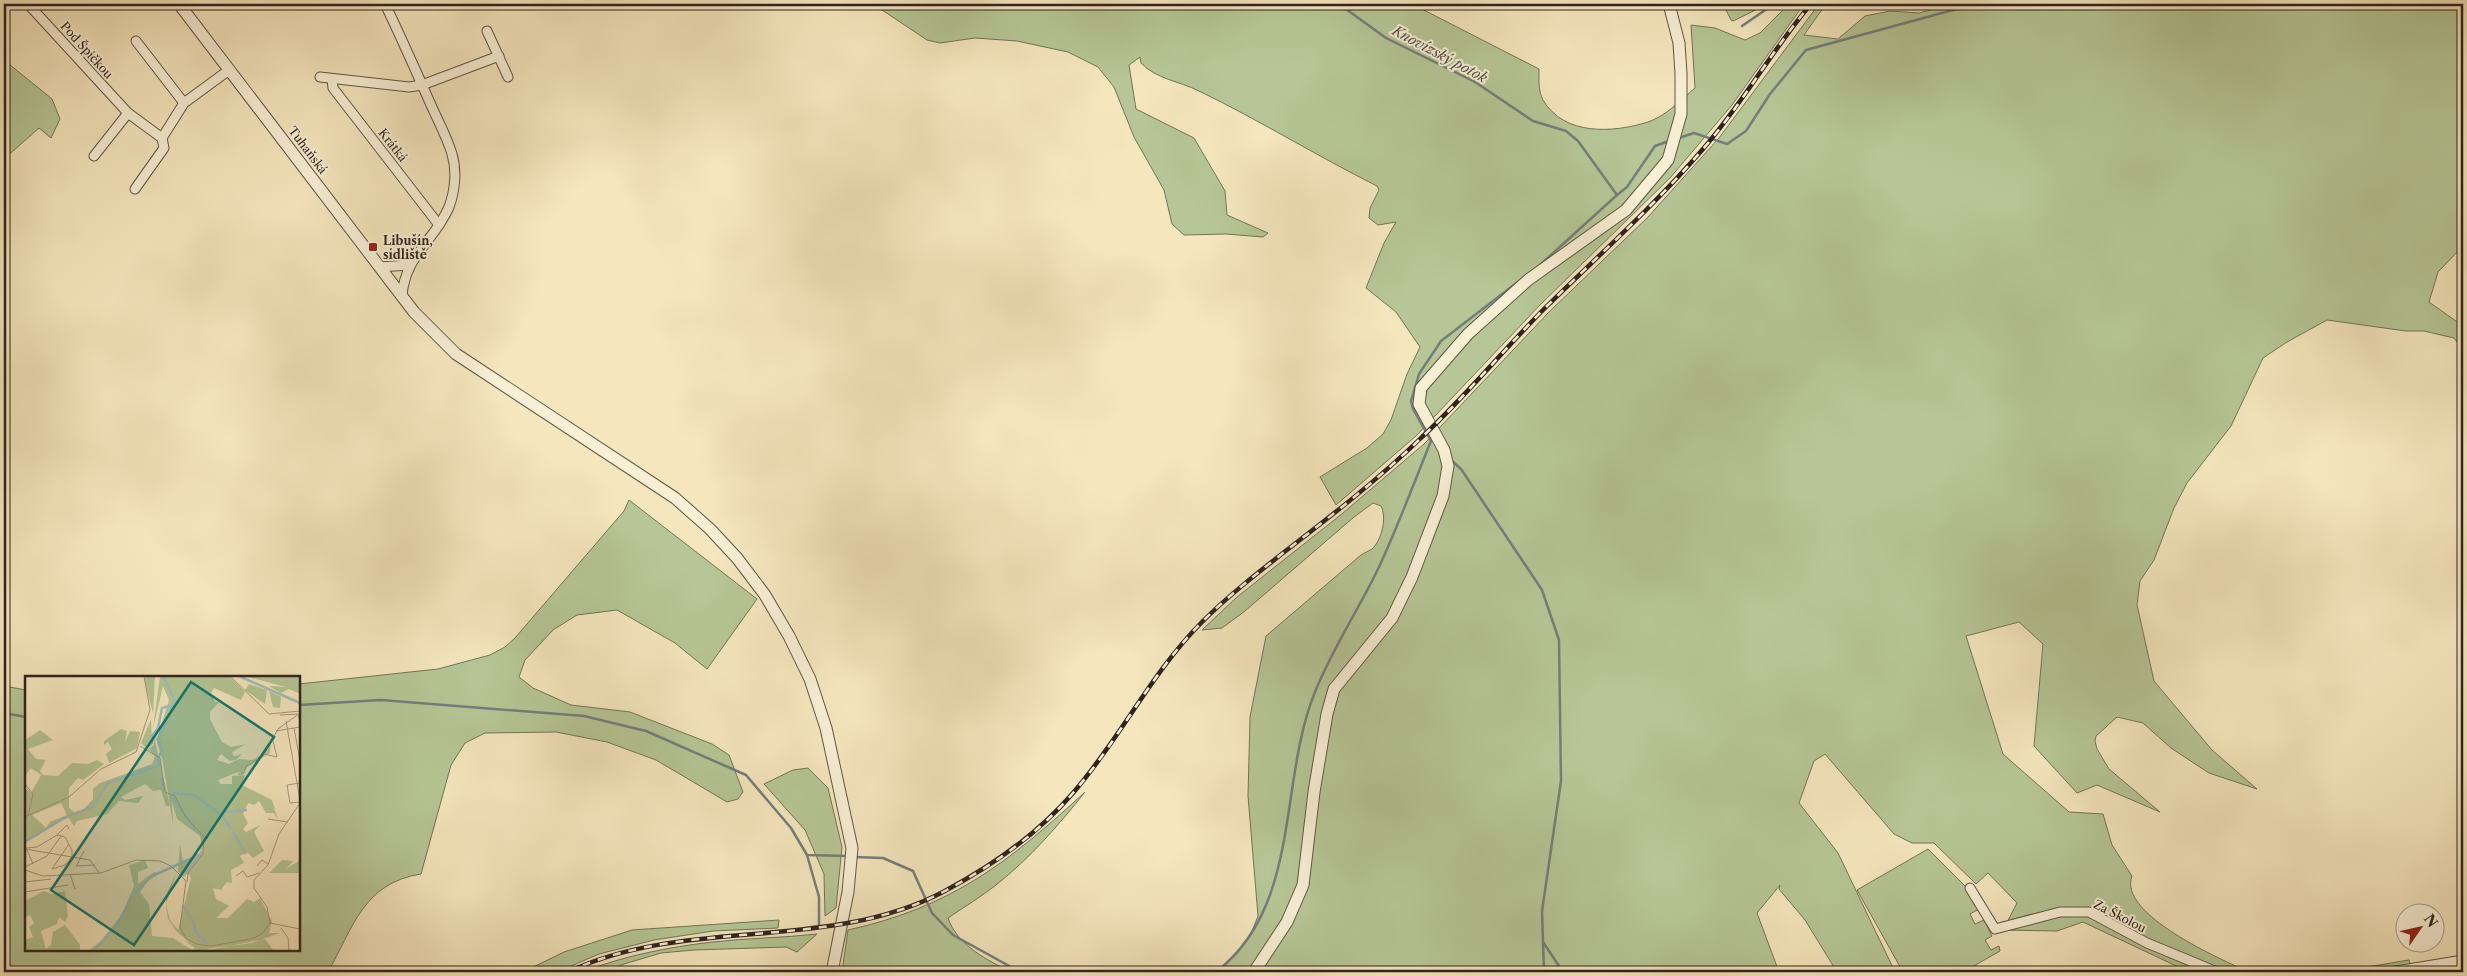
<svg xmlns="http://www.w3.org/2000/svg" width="2467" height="976" font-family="'Libre Caslon Text',serif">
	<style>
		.green { fill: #b6c696; stroke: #73745a }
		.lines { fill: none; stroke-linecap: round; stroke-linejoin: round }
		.stream { stroke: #737f7c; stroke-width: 2.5 }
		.minor-casing { stroke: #615445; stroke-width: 11 }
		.tertiary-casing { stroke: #615445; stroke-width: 13 }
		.minor { stroke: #f8efd5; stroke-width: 9 }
		.tertiary { stroke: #f8efd5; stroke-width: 11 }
		.rail-casing { stroke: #30231d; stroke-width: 4.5 }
		.rail { stroke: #f8efd5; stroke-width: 2.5; stroke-dasharray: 8; stroke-linecap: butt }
		.poi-dot { fill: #8f2418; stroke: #f8efd5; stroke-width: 2 }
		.labels { text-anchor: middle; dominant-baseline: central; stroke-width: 4; stroke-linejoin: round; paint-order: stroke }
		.street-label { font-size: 12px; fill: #30231d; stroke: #f8efd5 }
		.poi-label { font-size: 12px; font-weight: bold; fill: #30231d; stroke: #f8efd5; text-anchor: start }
		.water-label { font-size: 14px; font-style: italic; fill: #52514d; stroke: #f8efd5 }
		.inset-river { fill: none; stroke: #a0bdbc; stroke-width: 2.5 }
		.inset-road { fill: none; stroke: #a6987e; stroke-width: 1 }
		.view { fill: #0f766e; fill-opacity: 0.15; stroke: #0f766e; stroke-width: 2.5 }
		.inset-edge { fill: none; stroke: #30231d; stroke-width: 2.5 }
	</style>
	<rect width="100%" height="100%" fill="#f5e6be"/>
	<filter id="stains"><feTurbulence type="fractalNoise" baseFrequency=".004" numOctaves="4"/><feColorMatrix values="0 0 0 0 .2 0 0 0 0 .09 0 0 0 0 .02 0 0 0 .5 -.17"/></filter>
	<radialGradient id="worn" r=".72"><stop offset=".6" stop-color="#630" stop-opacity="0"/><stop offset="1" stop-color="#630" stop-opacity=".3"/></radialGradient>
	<g class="green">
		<path d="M873,4H1412L1539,69C1539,79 1538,91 1543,100C1564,136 1613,133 1648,122C1666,116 1681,100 1695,88L1691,25L1715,28L1745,40L1760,33L1789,4H1804L1732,105L1670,178L1541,304L1416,436L1336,505L1320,477L1367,448L1383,434L1391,420L1407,374L1420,347L1396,312L1366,288L1384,243L1396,222L1378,225L1369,218L1370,208L1379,190L1377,186C1317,156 1259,120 1199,91C1179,81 1156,79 1141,63L1140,57L1129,65L1136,109L1194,138L1225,191L1227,215L1268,233L1263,237L1226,234L1184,235L1172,224L1164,190L1134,137L1114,87L1098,67L1068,52L1017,41L975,38L940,43L927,40Z"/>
		<polygon points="1723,4 1768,4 1733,21 1731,20"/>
		<path d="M1819,4H1826L1804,35L1838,39L1865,16L1890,11L1919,13L1953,4H2463V246L2438,272L2429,302L2463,326V350L2454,338L2424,331H2406L2327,320L2287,342L2263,358L2231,426L2187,483L2174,508L2154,560L2140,581L2137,605L2154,681L2212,750L2257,789L2209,773L2171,748L2143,723L2117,717L2096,736L2095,741L2097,749L2109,769L2160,812L2097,785L2077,793L2034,746L2043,644L2019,622L1966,636L2003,754L2069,812L2103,814L2112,845L2132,876C2117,914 2222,960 2249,972H2189L2083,922L2057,931L2003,930L2017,903L1988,873L1976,884L1934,843H1912L1894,834L1825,754L1814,761L1799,803L1838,853L1895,972H1837L1805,920L1779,889L1780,885L1757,913L1779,972H1216L1240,950L1250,936L1258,916L1248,796L1250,717L1266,636L1361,555C1364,553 1369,551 1372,549C1382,540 1387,517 1381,506L1373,503L1354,517L1245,611L1222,628L1202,630L1237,597L1343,513L1424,444L1549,312L1648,217L1719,138Z"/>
		<polygon points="4,60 52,99 60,119 51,138 39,128 4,159"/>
		<path d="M629,500L757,599L707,669L675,643L617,610L577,615L553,630L525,660L519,677L533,688L571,705L630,712L712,744L729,755L743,792L738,799L727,802L656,760L607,742L556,732L485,733L465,743L451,765L421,874C363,883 353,928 328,972H4V686L26,690V950H299V684L438,669L490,655L505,647L515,638L624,511Z"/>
		<polygon points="808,768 828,788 842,847 836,908 825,916 824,874 805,830 764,784 793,770"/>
		<path d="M1085,792C1058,826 1030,858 996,885C981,897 964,907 948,918C957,945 988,961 1012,972H842L848,930C952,907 1009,862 1085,792Z"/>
		<polygon points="1928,849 1969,890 1979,909 1970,914 1975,924 1984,920 1992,936 1985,940 1991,950 1999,946 2000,951 1963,972 1903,972 1857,890"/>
		<polygon points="779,920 778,928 713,931 654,940 599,954 557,972 523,972 564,952 632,930"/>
		<path d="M817,934L797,952L786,947L694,950L661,953L624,964L605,972H582C624,956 668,947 713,942C747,938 782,938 817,934Z"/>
		<polygon points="2409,960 2412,972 2337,972"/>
	</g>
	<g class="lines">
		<g class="stream">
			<polyline points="1339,4 1386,38 1475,82 1533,121 1566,131 1578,141 1617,195 1627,187 1655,146 1669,141"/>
			<polyline points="1742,26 1774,4"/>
			<polyline points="1679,138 1694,133 1727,144 1746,131 1770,94 1806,50 1953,10 1991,4"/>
			<polyline points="1541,264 1617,195"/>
			<polyline points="1450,459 1461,469 1542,590 1559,640 1561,781 1542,911 1544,972"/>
			<polyline points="299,705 381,700 584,716 646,731 746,775 791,828 807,855 848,856"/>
			<polyline points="4,713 26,717"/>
			<polyline points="807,855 819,897 819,926"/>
			<polyline points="854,857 883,858 913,871 932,913 953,935 1020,972"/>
			<polyline points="1543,942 1563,972"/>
			<path d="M1216,972C1302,906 1278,782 1315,692C1332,649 1359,609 1379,567C1398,526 1414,483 1431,441L1413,409L1411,401L1419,374L1441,341L1519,281"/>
		</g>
		<defs>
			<g id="minor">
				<polyline points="28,4 128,113"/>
				<path d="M385,4C401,37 416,71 431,105C438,121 447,137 452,154C457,171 455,191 449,207C434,242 405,255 402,296"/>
				<polyline points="487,31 508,77"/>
				<polyline points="136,41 184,103"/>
				<polyline points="320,77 409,87 422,85 499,56"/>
				<polyline points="332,79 333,88 439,225"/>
				<polyline points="94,156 128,113 162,138"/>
				<polyline points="135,189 164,148 162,138 184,103 229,70"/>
				<polyline points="380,267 409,265"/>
				<polyline points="1970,888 1995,929 2060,912 2089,912 2147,943 2217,972"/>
				<polyline points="2460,960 2460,972"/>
				<polyline points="2390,972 2463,960"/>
			</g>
			<g id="tertiary">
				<polyline points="179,4 414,312 456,354 675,498 710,529 737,558 765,595 789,636 810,679 826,728 852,848 848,892 832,972"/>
				<polyline points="1254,972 1287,922 1303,885 1314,792 1327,714 1334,689 1392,618 1412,577 1443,496 1448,466 1444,450 1419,404 1421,388 1468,334 1528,280 1626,210 1668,160 1681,114 1681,74 1679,43 1669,4"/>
			</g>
		</defs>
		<use href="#minor" class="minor-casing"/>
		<use href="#tertiary" class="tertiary-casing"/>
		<use href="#minor" class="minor"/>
		<use href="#tertiary" class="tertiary"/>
		<defs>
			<path id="rail" d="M568,972C687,916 826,953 943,892C992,866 1037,835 1073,793C1120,739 1151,673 1202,622C1227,597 1255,575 1283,553C1331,516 1379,479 1422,437C1466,396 1504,349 1547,306C1600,254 1655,205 1703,149C1743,103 1772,50 1811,4"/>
		</defs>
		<use href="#rail" class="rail-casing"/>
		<use href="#rail" class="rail"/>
	</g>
	<rect class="poi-dot" x="368" y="242" width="10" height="10" rx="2.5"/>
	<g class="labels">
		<g class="street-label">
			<text transform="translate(87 50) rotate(48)">Pod Špičkou</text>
			<text transform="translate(393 145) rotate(52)">Krátká</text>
			<text transform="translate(308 150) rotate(53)">Tuhaňská</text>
			<text transform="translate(2120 916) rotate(27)">Za Školou</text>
		</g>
		<g class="poi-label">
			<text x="383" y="240">Libušín,<tspan x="383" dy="14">sídliště</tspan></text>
		</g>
		<g class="water-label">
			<text transform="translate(1440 54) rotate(28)">Knovízský potok</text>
		</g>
	</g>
	<g transform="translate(25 676)">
		<rect width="275" height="275" fill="#f5e6be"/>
		<path d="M121,0H130L128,37L119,4ZM135,0H204L220,16L216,24L189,12L186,17L190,26H206H194L185,36V43L197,66L206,71L221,68L207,76L209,80L217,78L211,84L205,85L196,78L192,84L204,88L214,83L227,84L238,78L246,66L245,77L222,91L218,98L213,96L193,104L196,108H207V100L220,99L217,109L247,124L253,144L249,137H241L234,125L229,129L223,127L218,138L223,147L218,153L221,156L235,149L229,156L239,175L228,182L222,176L215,180L219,187L206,194L207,207L202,206L196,214L188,212L191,223L204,230L191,242H203L222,223L229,226L235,222L247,245L244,257H255L227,267L181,273L163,265L151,255L143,243L141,231V221L144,212L151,198L141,228L145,244L153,254L166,202L164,198L157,199L153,195L155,167L158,186L174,178L177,169L175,160L152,143L147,126L148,148L138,87L129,55L132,63L144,24L138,10L128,52ZM219,0H275V18L264,13L256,17L244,10L261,11ZM224,8L242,14L240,28L220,14ZM244,15L256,21L255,32L248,31ZM126,43L127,69L121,72L116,67ZM96,53L102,55L100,66L105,55L115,56L112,72L84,87L81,78L87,73L83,66L79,69V65ZM15,54L28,64L3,73L11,83L21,84L15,95L18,99L33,100L47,87L63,88L72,84L79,88L58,104L53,102L44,112V132L49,136L57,135L68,123V113L75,107L127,88L130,80L124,73L129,69L128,57L145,130H141L136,114L128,115L120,108L96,121L100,124L118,120L113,127L94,125L82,138L52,145L49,150L43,141L0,166V115L3,113L6,117L16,99L6,92L0,100V64ZM36,127L42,139L25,146L21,152L7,139ZM120,184L123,192L113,196V208L129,196L136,197L123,205L115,216L124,228L127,260L148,262L167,274L170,272L159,264L184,274L240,263L249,275H63L76,265L97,238L109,210L104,189ZM257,184L268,185L261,193L275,184V197H244ZM19,215L27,218L40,215L43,240L40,246L34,241L32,248L16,255L21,273L26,269L28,256L40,249L55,269V275L0,274V264L8,261L4,251L9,247L5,239L0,242V225Z" fill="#b6c696" fill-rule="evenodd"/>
		<path class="inset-river" d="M214,0L275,27M127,68V60L133,52L137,32L147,29M136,101L139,116M148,117L169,119L197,139L206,153M146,120L170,153M194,137L222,134M208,156L221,178M0,166L39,142L67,131L83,107L135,89L133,83L137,74L133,64L150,25L138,0M158,200L175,180M158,229L169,247L170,255L183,268M68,275L92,249L107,221L125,201L176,178"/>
		<path class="inset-road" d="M205,0L244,38L275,35M255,39L273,38L275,47M261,45L275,124M269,52L275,85M251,55L275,51M115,70L135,82L140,116L150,120L160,140L179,161L178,178L163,197L162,206M239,78L252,81L247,61M213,98H218L222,90L238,80L253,53L275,37M275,107L262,109L265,127L275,126M0,108L8,118L3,140M0,141L44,121L76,93L111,76L125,34L119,0M243,143L263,146M1,172L12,171L32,159L42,149L44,153M0,173L65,184L74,197M2,174L8,188M52,190L70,189M232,190L237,184L243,188M0,191L22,180L36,160M51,191L59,175M27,193L40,189L47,181V174L40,161L32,159M27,193L44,168M0,194L18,200L76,197L111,184L135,185L146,190L161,205L155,251L161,263L171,268L186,270L226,263L237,258L245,247L242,231L229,212V204L243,189L254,158L275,127M45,198L50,213M211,200L218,195L222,201L234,197M0,206L26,203M0,216L43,209M245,247L275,253M256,252L263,262L264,275"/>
		<path class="view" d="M166,6L249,61L109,269L26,214Z"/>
		<rect width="275" height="275" class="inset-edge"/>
	</g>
	<rect width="2467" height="976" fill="none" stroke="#f5e6be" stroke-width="20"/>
	<rect x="5" y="5" width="2457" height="966" fill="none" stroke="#30231d" stroke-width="2.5"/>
	<rect x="10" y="10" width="2447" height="956" fill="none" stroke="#30231d"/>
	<g transform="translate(2420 928) rotate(56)"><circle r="24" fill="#f8efd5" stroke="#a89d8b"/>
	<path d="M0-4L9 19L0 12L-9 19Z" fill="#8f2418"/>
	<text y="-8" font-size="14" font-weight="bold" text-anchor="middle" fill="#30231d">N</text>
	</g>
	<rect width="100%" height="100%" filter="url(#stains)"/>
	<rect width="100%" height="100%" fill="url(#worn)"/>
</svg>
